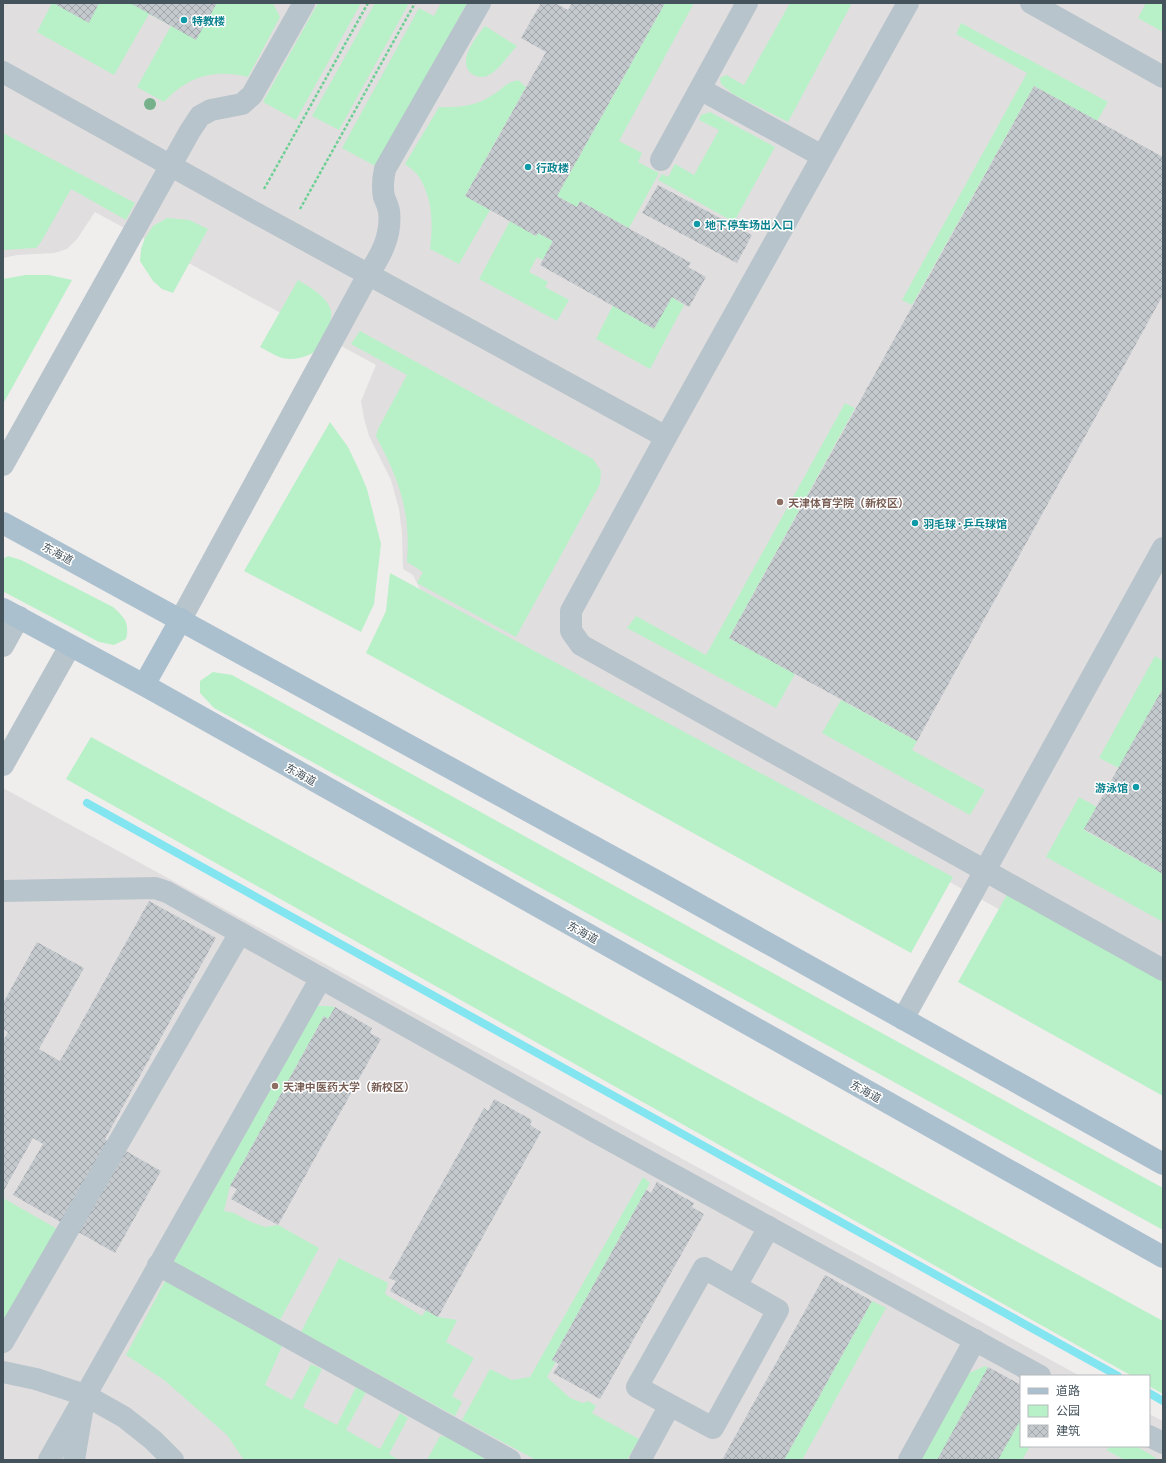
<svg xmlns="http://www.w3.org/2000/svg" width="1166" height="1463" font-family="Commissioner,'Noto Sans SC',sans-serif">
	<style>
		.education { fill: #e1dedf }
		.green { fill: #b8f1c8 }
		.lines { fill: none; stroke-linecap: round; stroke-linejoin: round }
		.stream { stroke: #83e5f0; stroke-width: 8 }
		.building { fill: url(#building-cross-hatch) }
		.path { stroke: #6fd096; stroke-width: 2.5; stroke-dasharray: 3 2; stroke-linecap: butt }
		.minor { stroke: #b8c4cb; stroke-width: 22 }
		.major { stroke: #abc0ce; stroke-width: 22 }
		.tree { fill: #76b18c }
		.culture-dot { fill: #0f9aa8; stroke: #fff; stroke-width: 1.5 }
		.education-dot { fill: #8d6e63; stroke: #fff; stroke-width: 1.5 }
		.labels { text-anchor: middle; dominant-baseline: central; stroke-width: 3; stroke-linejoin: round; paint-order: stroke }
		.culture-label { font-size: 11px; font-weight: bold; fill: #0d838f; stroke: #fff; text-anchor: start }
		.education-label { font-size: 11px; font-weight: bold; fill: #785e54; stroke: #fff; text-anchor: start }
		.street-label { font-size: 11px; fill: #45535c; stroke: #fff }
	</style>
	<defs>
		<pattern id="building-cross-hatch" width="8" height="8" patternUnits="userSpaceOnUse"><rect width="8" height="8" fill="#c4c9cd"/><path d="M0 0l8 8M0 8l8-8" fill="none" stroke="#a1a6aa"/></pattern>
	</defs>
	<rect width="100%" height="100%" fill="#f0eded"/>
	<g class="education">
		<polygon points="3,3 1163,3 1163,1000 420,589 413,575 403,569 402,533 399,509 391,480 369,436 364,418 361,401 376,365 95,212 77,239 67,249 54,253 17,255 3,258"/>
		<polygon points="3,788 1080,1376 1021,1376 1021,1446 1149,1446 1149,1414 1163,1421 1163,1460 3,1460"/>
	</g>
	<g class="green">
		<path d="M52,3H273L280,17L248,77C213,69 189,76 164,102L137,87L171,26L149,14L114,75L37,32Z"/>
		<polygon points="318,3 361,3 296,120 263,102"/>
		<polygon points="375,3 409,3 339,130 312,116"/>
		<polygon points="441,3 467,3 377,167 342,148 419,8 434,16"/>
		<polygon points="665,3 694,3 619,141 642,153 638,162 659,173 629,228 580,201 577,207 557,196"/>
		<polygon points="790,3 852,3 788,122 733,94 721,84 720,78 726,75 744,85"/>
		<polygon points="1146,3 1163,3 1163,32 1138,18"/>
		<polygon points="961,23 1108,102 1097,121 1034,86 912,305 902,300 1027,73 956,34"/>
		<path d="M485,26L517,46C508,55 499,71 487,76C482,78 476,77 472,74C456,62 476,37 485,26Z"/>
		<path d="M518,80L526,87L465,196L490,210L459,264L430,249C433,224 433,199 419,177C416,172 410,168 405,164L439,107C459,108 477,106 494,94C505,87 503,84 518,80Z"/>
		<polygon points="710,112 775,147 734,222 658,180 662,174 668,177 675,164 694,175 719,130 699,120 701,115"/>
		<polygon points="3,133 135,203 126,220 71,189 41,242 36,248 3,250"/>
		<polygon points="167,218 189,220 208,229 173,293 162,289 153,281 140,261 141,249 145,238 153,226"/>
		<polygon points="510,221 536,236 538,233 553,241 543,260 537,257 529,272 548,282 545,287 569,300 557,321 479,279"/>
		<polygon points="26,275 49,275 72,280 3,404 3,279"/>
		<path d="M298,280C309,287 325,295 330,308C333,315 330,325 327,332C325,336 324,342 321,346C312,357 292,362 279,357C272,354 266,350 260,347Z"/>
		<polygon points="672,297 684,305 650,369 596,339 613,305"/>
		<path d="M360,331L593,459L601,471L600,484L516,637L417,583L423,572L407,562C411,511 399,480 376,436L378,429L407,375L351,344Z"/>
		<polygon points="845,403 855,408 729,638 795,674 776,708 627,628 636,616 706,655"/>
		<polygon points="330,422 348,447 359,470 367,489 381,544 374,604 361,632 244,571"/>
		<path d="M8,556L21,560L113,607C124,617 130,623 126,639L114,645L99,642L6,593L3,591V559Z"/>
		<polygon points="390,573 953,877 911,953 366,653 386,611"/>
		<polygon points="1155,656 1163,661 1163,688 1119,768 1099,758"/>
		<polygon points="213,672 232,675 1163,1188 1163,1230 214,708 200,693 200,681"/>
		<polygon points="841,700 917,741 912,750 985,790 970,815 822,733"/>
		<polygon points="91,737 1163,1321 1163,1394 1149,1386 1149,1376 1132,1376 66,779"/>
		<polygon points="1079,797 1097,807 1084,830 1163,874 1163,922 1046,857"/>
		<polygon points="1009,891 1163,978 1163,1096 958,982"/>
		<polygon points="317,1006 327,1006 335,1007 328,1019 324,1016 230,1186 224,1211 234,1213 251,1222 265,1227 278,1225 319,1248 280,1320 173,1263"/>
		<polygon points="643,1177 650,1183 552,1360 556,1362 547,1377 570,1398 583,1403 588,1401 596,1406 592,1413 639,1439 627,1460 536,1460 462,1420 490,1369 512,1380 530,1377"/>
		<polygon points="3,1198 59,1230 3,1326"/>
		<polygon points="339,1258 388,1283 385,1294 422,1316 426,1310 438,1317 457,1320 446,1342 474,1358 452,1396 462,1402 455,1416 301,1332"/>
		<polygon points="165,1281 282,1346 265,1385 292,1400 311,1364 322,1369 303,1407 337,1425 356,1387 366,1392 346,1430 380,1449 400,1413 408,1418 389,1454 399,1460 244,1460 227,1435 164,1380 126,1355"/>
		<polygon points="872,1301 886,1308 802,1460 784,1460"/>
		<polygon points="985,1366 1021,1386 1021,1446 1030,1446 1022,1460 920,1460 967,1374"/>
		<polygon points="440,1436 458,1438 496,1460 427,1460"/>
		<polygon points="1112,1446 1136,1446 1156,1458 1154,1460 1125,1460 1106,1450"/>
	</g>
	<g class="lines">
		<g class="stream">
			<polyline points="87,803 1118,1376"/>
			<polyline points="1149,1393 1163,1401"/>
		</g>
	</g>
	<g class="building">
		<polygon points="53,3 99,3 89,23"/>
		<polygon points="130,3 217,3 196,40"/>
		<polygon points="541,3 555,3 568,10 572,3 665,3 557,196 577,207 580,201 691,263 688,267 706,277 689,307 672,297 654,329 540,265 553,241 538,233 536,236 465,196 546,52 521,38"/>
		<polygon points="1034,86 1163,157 1163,295 917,741 729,638"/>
		<polygon points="658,185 752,235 737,263 642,213"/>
		<polygon points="1163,688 1163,874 1084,829"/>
		<polygon points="149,901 216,938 105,1139 161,1171 115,1253 13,1195 43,1144 33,1138 3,1192 3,1041 8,1032 3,1029 3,1003 37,942 84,968 39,1049 60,1061"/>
		<polygon points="335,1007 372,1028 370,1033 381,1039 278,1225 231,1199 237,1189 230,1186 324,1016 328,1019"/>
		<polygon points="494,1099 532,1120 530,1125 541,1132 438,1317 390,1291 396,1281 389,1278 484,1108 488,1111"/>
		<polygon points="657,1182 694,1203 692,1207 704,1214 600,1399 553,1373 559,1364 552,1360 646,1190 651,1193"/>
		<polygon points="825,1275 872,1301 784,1460 722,1460"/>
		<polygon points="988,1367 1021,1385 1021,1419 998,1460 937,1460"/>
	</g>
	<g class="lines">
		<g class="path">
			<polyline points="264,189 368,3"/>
			<polyline points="300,209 415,3"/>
		</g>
		<g class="minor">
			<polyline points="908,3 666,437 571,611 571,631 581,645 1163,970"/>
			<polyline points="1031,3 1163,77"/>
			<polyline points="3,72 252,211 666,437"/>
			<polyline points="700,89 822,156"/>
			<polyline points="661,160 747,3"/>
			<polyline points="3,465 190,131 200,116 211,110 242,104 252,95 304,3"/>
			<path d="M181,619L368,275C381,255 392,236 389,211C388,206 386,202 384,197C382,187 383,178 385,169L480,3"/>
			<polyline points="3,646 19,617"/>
			<polyline points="3,765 70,646"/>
			<polyline points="3,891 155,888 167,892 597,1133 1040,1376"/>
			<polyline points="903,1019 1163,548"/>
			<polyline points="158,1265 510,1460"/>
			<polyline points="736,1286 769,1227"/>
			<polyline points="3,1342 240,933"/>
			<polyline points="3,1372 36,1379 85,1395 124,1417 153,1440 173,1460"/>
			<polyline points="1149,1436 1163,1443"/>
			<polyline points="49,1460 321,978"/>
			<polyline points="74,1460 82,1412"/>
			<polyline points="640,1460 670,1405 713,1428 778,1310 704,1268 637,1387 670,1405"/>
			<polyline points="909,1460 975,1340"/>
		</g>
		<g class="major">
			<polyline points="3,523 660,883 1163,1164"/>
			<polyline points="3,609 144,685 1163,1257"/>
			<polyline points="144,685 181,619"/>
		</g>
	</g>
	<circle class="tree" cx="150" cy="104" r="6"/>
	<g class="culture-dot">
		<circle cx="184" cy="20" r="4"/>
		<circle cx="528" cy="167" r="4"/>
		<circle cx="697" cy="224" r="4"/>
		<circle cx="915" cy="523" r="4"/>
		<circle cx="1136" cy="787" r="4"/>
	</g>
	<g class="education-dot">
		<circle cx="780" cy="502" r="4"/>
		<circle cx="275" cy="1086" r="4"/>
	</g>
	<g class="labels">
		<g class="culture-label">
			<text x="192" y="20">特教楼</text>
			<text x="536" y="167">行政楼</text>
			<text x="705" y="224">地下停车场出入口</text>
			<text x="923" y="523">羽毛球 · 乒乓球馆</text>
			<text x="1128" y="787" text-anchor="end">游泳馆</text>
		</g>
		<g class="education-label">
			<text x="788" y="502">天津体育学院（新校区）</text>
			<text x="283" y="1086">天津中医药大学（新校区）</text>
		</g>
		<g class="street-label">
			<text transform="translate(58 553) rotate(28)">东海道</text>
			<text transform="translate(301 774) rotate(29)">东海道</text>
			<text transform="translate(583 932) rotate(29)">东海道</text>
			<text transform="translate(866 1091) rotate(29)">东海道</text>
		</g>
	</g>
	<rect width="1166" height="1463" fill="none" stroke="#45535c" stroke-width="8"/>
	<rect x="1020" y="1375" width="130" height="72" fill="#ffffff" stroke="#b5babe"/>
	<rect x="1028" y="1388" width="20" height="6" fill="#abc0ce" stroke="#b5babe"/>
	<text x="1056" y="1395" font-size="12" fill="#45535c">道路</text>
	<rect x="1028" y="1405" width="20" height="12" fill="#b8f1c8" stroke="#b5babe"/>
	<text x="1056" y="1415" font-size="12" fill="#45535c">公园</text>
	<rect x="1028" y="1425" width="20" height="12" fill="url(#building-cross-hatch)" stroke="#b5babe"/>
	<text x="1056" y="1435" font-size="12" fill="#45535c">建筑</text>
</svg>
